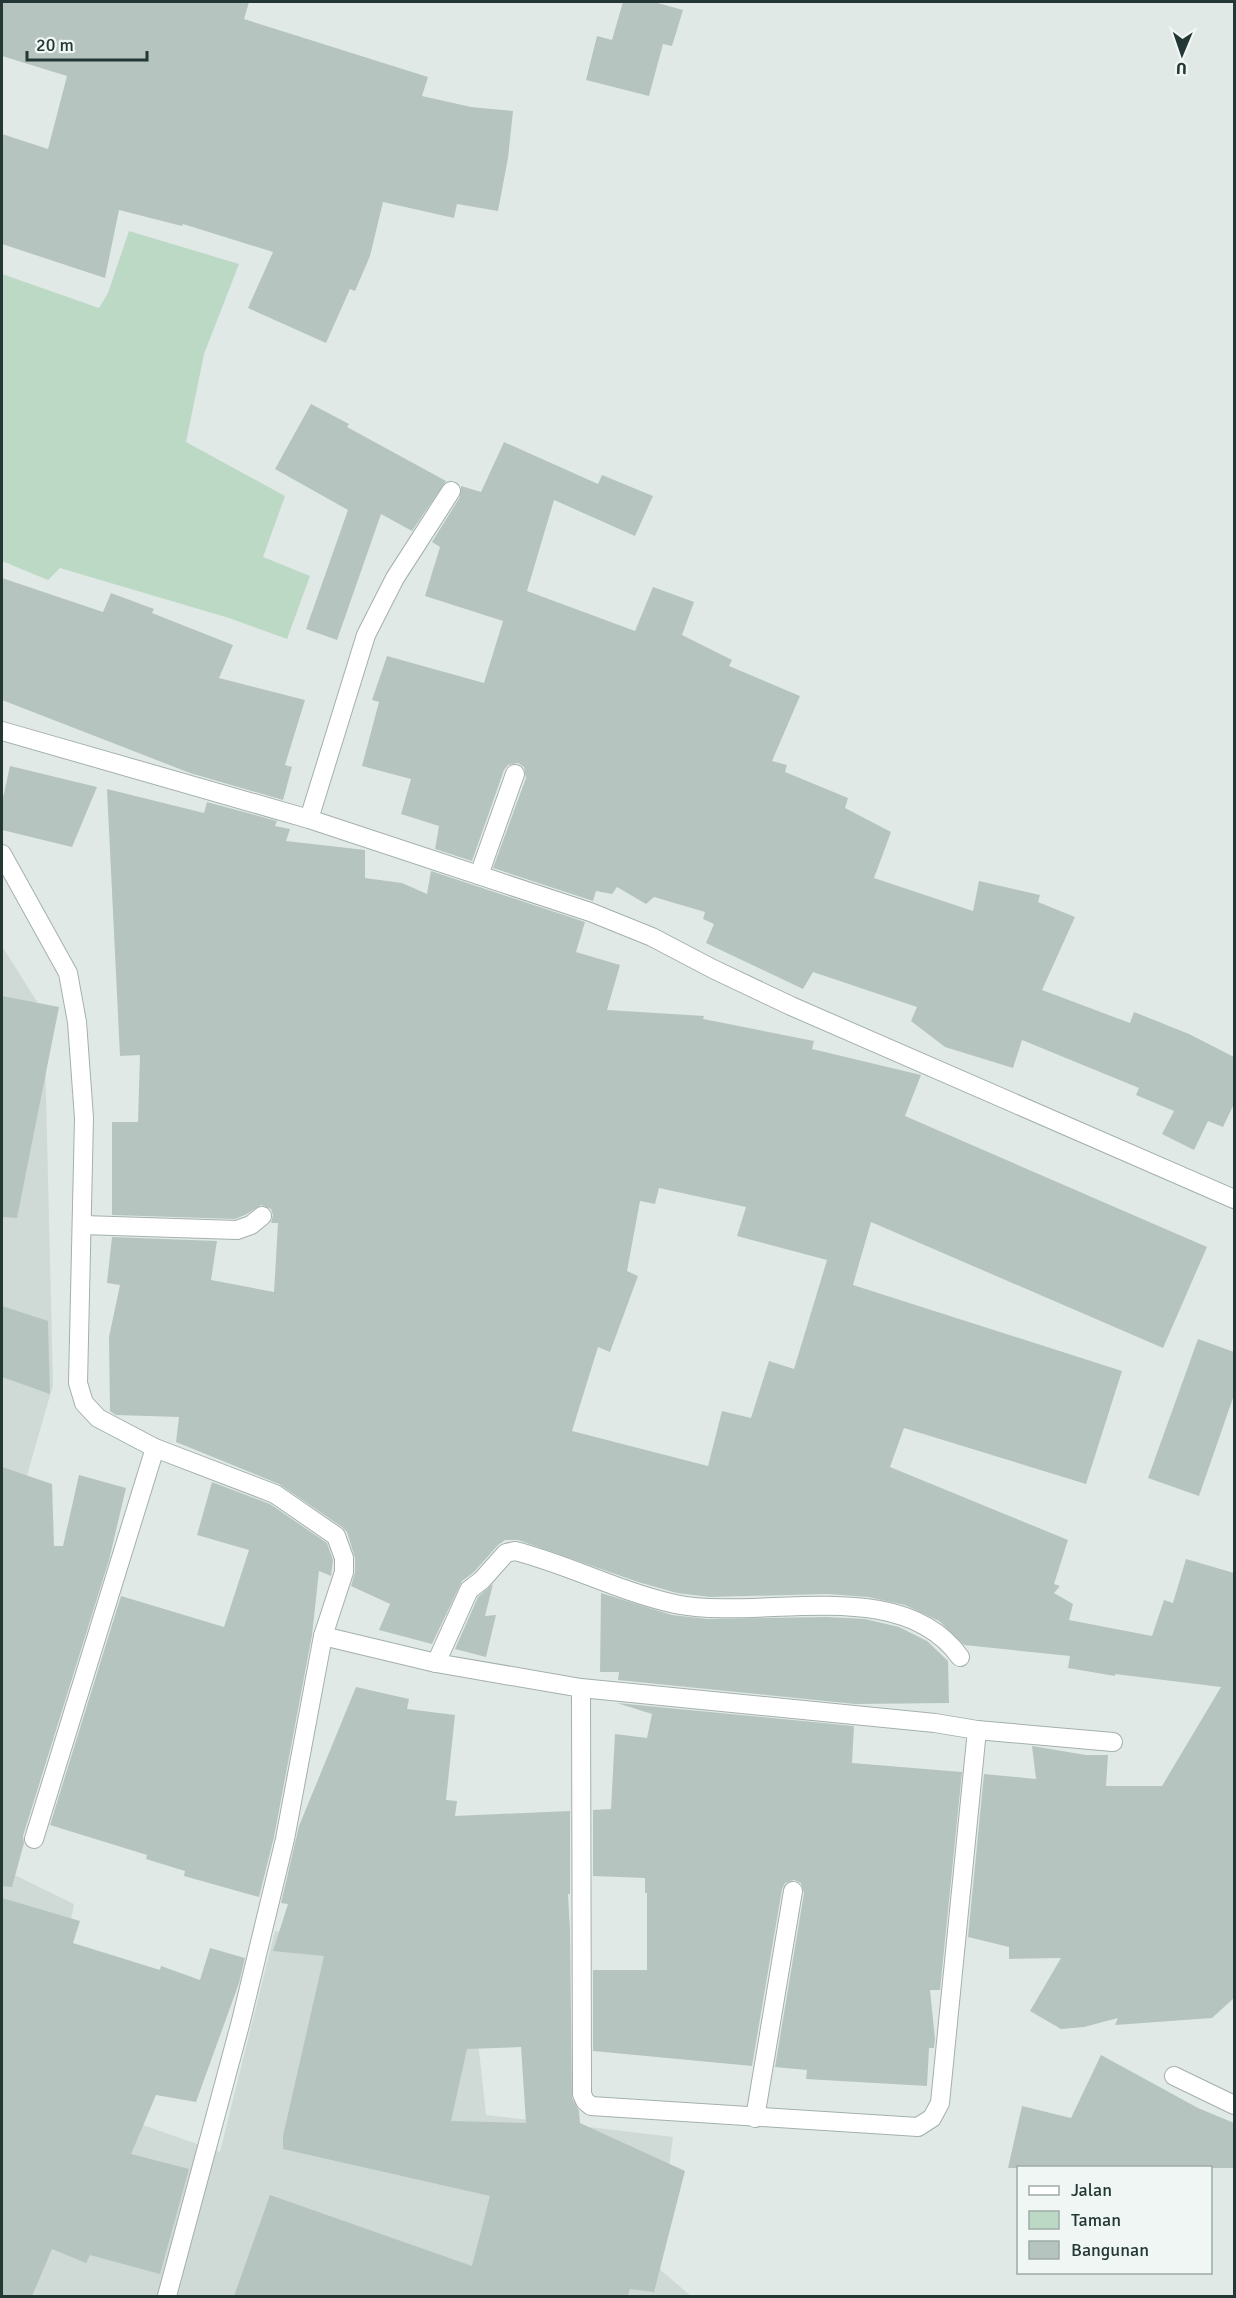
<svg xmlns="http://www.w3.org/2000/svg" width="1236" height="2298" font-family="Signika,sans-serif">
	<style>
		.built { fill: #cfd9d5 }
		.green { fill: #bbd9c5 }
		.building { fill: #b6c4bf; fill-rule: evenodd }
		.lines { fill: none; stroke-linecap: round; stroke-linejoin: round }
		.minor-casing { stroke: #a4b0ad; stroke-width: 20 }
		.minor { stroke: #fff; stroke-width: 18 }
	</style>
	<rect width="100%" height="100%" fill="#e0e9e6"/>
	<g class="built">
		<polygon points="2,946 44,1013 53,1385 2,1562"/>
		<polygon points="2,1869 74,1904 40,2089 220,2152 275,1931 470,1968 486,2115 673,2137 656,2266 691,2296 2,2296"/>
	</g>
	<polygon class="green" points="129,231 239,264 204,354 186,442 285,496 263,557 310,576 287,639 229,618 60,568 48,580 2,561 2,274 99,308 108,293"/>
	<g class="building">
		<polygon points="2,2 249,2 244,19 428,77 422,96 471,107 513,111 508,158 498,211 457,204 454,218 383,202 370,256 355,291 350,289 326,343 248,308 273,252 183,224 182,226 119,210 105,278 2,244 2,134 48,149 67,76 2,56"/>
		<polygon points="623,2 654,2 683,10 672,46 663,44 649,96 586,80 597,36 612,40"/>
		<polygon points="311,404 349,424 347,427 446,481 412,531 381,514 337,640 306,629 348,510 275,469"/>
		<polygon points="504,442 598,484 602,475 653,496 635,536 554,500 527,591 635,631 653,587 694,602 682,635 732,660 729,666 800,696 772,761 787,765 785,772 848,798 845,808 891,832 874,878 973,911 979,881 1040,895 1038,902 1075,917 1042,990 1130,1023 1134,1012 1189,1034 1234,1057 1234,1104 1223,1127 1208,1121 1194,1150 1162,1134 1174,1111 1136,1095 1139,1088 1022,1040 1013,1068 945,1047 911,1021 917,1007 813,972 803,989 706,943 714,924 703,919 705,912 654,897 646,904 617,887 612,894 596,891 593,901 493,868 526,778 524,767 518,763 508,765 504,770 472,861 435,849 439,826 401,814 411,779 362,766 379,702 372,700 387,656 484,683 503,621 425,596 440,547 432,542 460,497 461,486 481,492"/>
		<polygon points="2,578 103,612 111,593 154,609 152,613 233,645 219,678 305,700 285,765 292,767 283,800 190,773 2,700"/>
		<polygon points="10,766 97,787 72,847 2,830 2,802"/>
		<path d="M107,789L204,813L207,802L277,821L275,826L290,829L286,841L365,850V878L402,883L427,894L431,871L585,922L576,952L620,965L607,1010L704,1016L703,1019L814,1041L812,1049L921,1075L905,1116L1207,1247L1163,1348L871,1222L853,1285L1122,1371L1086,1484L904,1428L890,1467L1068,1540L1054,1584L1060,1586L1054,1593L1073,1604L1069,1620L1152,1636L1164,1600L1173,1603L1186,1559L1234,1573V1998L1212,2018L1115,2025L1118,2018L1084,2027L1061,2029L1030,2011L1061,1958L1009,1959V1947L968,1937L984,1774L1036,1779L1032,1746L1086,1755H1108L1106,1786H1162L1221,1687L1115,1674V1676L1068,1668L1070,1656L964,1645L939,1621L905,1605L868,1597L827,1594L710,1597L677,1593L638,1582L518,1540H505L498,1545L474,1572L462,1581L432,1644L379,1630L390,1604L351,1586L355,1572V1558L347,1532L342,1527L279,1484L176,1442L179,1417L116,1415L110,1411L109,1337L120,1285L107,1283L112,1237L217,1241L211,1280L274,1292L278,1223H271L273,1215L271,1209L261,1205L245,1215L235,1219L112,1215V1122H138L140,1055L120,1056ZM659,1188L746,1207L737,1236L827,1260L794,1369L769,1361L751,1418L722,1411L708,1466L572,1431L598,1347L610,1352L638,1276L627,1271L640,1201L655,1204Z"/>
		<polygon points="2,996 59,1007 17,1218 2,1217"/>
		<polygon points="2,1306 48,1321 50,1394 2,1377"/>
		<polygon points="1198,1339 1234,1352 1234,1395 1199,1496 1148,1478"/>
		<polygon points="2,1467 52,1484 54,1546 63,1546 79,1475 126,1488 109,1560 23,1836 24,1843 12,1887 2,1886"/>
		<polygon points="212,1482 270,1504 327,1543 333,1560 331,1576 319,1571 312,1635 274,1837 259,1897 184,1876 185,1871 146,1859 147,1855 50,1825 121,1596 224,1627 249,1550 197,1535"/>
		<polygon points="493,1584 485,1616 496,1615 486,1657 455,1649 478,1597"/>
		<polygon points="601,1593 672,1615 708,1619 827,1617 865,1619 899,1627 927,1641 948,1661 949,1703 855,1704 618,1680 619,1672 600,1672"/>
		<path d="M356,1687L409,1699L407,1709L455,1715L446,1800L457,1801L455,1816L570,1811V1894H568L570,1930L572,2098L579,2111L580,2123L685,2171L654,2292L630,2289L628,2296H234L270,2195L472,2266L490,2196L283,2149V2136L324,1956L273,1951L288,1904L281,1903L299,1826ZM521,2047L526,2123L451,2121L467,2049Z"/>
		<polygon points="617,1703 854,1726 852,1763 962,1772 940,1990 930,1990 935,2039 934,2048 929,2048 927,2086 806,2079 807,2070 775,2067 804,1893 801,1883 794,1880 785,1883 782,1889 752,2066 593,2051 593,1970 647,1970 647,1893 645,1893 645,1878 593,1876 593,1810 611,1809 615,1734 647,1738 652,1714"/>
		<polygon points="2,1898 80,1921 73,1943 160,1970 161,1966 200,1980 210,1948 245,1958 239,1983 196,2102 156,2095 131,2154 189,2169 160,2274 90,2255 86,2263 52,2249 32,2296 2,2296"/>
		<polygon points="1101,2055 1198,2108 1234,2123 1234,2168 1008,2168 1022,2106 1071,2118"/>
	</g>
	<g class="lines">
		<defs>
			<g id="minor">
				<polyline points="2,731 309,819 590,912 652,937 713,969 791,1006 1234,1199"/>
				<polyline points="309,819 366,635 395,578 451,491"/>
				<polyline points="2,854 68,973 77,1022 84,1118 78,1383 84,1403 98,1418 155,1448 275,1494 336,1536 344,1558 344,1572 323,1636 285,1839 241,2021 167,2296"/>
				<polyline points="479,875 515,774"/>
				<polyline points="83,1225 237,1230 251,1225 262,1216"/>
				<polyline points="323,1636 436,1663 581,1688 935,1723 977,1730 940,2103 932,2118 918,2127 591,2106 585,2101 582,2094 581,1688"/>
				<path d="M436,1663L469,1590L482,1580L506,1553L515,1551C570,1565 620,1592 675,1604C761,1622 900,1573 960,1657"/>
				<polyline points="977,1730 1113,1742"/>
				<polyline points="34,1839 155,1448"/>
				<polyline points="1174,2076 1234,2105"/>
				<polyline points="755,2118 793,1891"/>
			</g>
		</defs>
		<use href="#minor" class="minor-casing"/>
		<use href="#minor" class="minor"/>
	</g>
	<rect width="1236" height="2298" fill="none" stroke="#233834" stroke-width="6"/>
	<rect x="1017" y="2166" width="195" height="108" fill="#f0f6f4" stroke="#9eaaa7" stroke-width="1.5"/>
	<rect x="1029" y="2186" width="30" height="9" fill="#ffffff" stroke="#9eaaa7" stroke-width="1.5"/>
	<text x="1071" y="2196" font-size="18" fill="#233834">Jalan</text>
	<rect x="1029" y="2211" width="30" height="18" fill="#bbd9c5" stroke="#9eaaa7" stroke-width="1.5"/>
	<text x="1071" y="2226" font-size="18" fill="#233834">Taman</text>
	<rect x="1029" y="2241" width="30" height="18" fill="#b6c4bf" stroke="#9eaaa7" stroke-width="1.5"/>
	<text x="1071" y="2256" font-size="18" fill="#233834">Bangunan</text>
	<g transform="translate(1182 54) rotate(182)" stroke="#f0f6f4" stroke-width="4.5" paint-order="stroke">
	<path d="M0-4.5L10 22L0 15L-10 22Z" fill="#233834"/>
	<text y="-9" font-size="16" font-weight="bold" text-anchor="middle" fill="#233834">U</text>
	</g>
	<path d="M27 51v9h120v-9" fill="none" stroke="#233834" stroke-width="3"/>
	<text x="36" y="51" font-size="18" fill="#233834" stroke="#f0f6f4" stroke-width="4.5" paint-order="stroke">20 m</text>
</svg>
